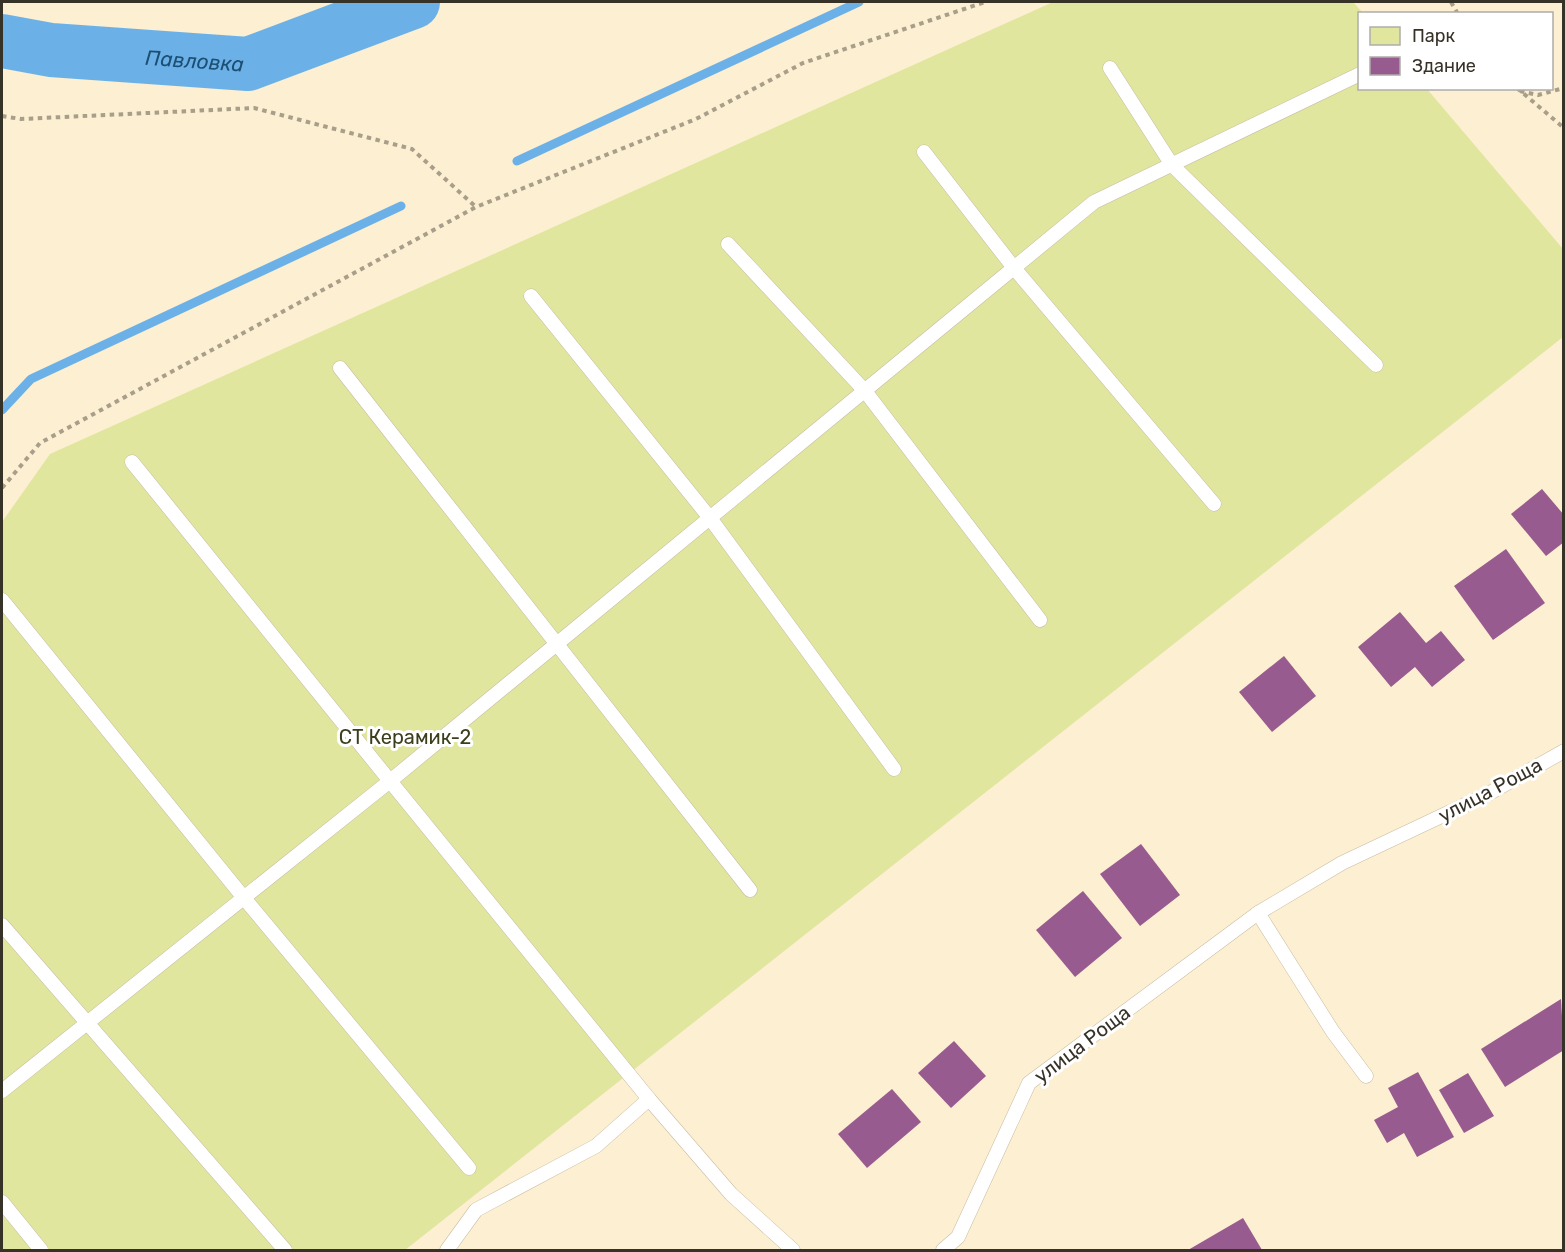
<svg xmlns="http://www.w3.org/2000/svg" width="1565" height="1252" font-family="Rubik,sans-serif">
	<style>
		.green { fill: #e0e69e }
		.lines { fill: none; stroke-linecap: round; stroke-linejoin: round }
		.stream { stroke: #6bb1e7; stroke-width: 9 }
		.river { stroke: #6bb1e7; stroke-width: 54 }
		.building { fill: #985b8f }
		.service-casing { stroke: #c9bca1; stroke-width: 15 }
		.path { stroke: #a89e89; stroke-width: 4; stroke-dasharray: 4.5 4.5; stroke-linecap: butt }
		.service { stroke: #fff; stroke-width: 14 }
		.labels { text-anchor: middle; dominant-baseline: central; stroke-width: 6; stroke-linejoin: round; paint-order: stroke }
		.park-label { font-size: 20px; fill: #3d3f1c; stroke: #fff }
		.street-label { font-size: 20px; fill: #373227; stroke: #fff }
		.water-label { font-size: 21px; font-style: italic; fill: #1c4f73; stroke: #fff }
	</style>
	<rect width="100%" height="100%" fill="#fcefd2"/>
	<polygon class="green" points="1053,2 1353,2 1363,13 1360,14 1360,88 1427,89 1563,249 1563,337 405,1250 2,1250 2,522 50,454"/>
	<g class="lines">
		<g class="stream">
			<polyline points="517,161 859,2"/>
			<polyline points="2,410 31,379 401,206"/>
		</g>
		<path class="river" id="s1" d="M2,41L51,50L248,64L413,2"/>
	</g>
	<g class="building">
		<polygon points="1542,489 1564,515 1564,542 1546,556 1511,514"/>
		<polygon points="1506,549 1545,603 1493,640 1454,586"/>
		<polygon points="1400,612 1426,643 1441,631 1465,660 1432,687 1415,667 1391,687 1358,647"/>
		<polygon points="1284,656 1316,696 1272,732 1239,692"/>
		<polygon points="1141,844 1180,895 1140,926 1100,874"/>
		<polygon points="1083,891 1122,938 1075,977 1036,930"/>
		<polygon points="1561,999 1564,1050 1505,1087 1481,1049"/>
		<polygon points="954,1041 986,1076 951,1108 918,1073"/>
		<polygon points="1418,1072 1454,1137 1417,1157 1404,1133 1387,1143 1374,1120 1398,1107 1388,1088"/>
		<polygon points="1468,1073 1494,1116 1464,1133 1439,1090"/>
		<polygon points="892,1089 921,1122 867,1168 838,1134"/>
		<polygon points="1243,1218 1262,1250 1188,1250"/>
	</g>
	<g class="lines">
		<defs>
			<g id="service">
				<polyline points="1110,68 1172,165 1376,365"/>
				<polyline points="924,152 1014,268 1214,504"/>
				<polyline points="728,244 865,391 1040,620"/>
				<polyline points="531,296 710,518 894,769"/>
				<polyline points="340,368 750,890"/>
				<polyline points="2,600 244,898 469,1168"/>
				<polyline points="2,925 285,1250"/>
				<polyline points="1366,1076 1333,1032 1258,913 1342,863 1488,794 1564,751"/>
				<polyline points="2,1091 390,781 132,462"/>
				<polyline points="649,1099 390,781 1094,202 1360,74"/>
				<polyline points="2,1202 41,1250"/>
				<polyline points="447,1250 476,1210 596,1146 649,1099 731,1194 793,1250"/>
				<polyline points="943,1250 958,1237 1029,1083 1258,913"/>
			</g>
		</defs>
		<use href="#service" class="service-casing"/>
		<g class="path">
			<polyline points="1451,2 1458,14"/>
			<polyline points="1517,88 1564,128"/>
			<polyline points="1520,91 1538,95 1564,88"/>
			<polyline points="2,116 21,119 254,108 412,149 476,207"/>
			<polyline points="2,488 40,443 476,207 696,119 803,63 985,2"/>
		</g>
		<use href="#service" class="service"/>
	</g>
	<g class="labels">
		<g class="park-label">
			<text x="405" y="737">СТ Керамик-2</text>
		</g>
		<g class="street-label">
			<text transform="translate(1490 790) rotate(-28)">улица Роща</text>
			<text transform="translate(1082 1044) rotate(-37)">улица Роща</text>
		</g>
		<g class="water-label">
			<text stroke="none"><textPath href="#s1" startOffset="194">Павловка</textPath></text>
		</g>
	</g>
	<rect width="1565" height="1252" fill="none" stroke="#373227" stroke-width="6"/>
	<rect x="1358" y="12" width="195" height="78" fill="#ffffff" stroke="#afada9" stroke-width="1.5"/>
	<rect x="1370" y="27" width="30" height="18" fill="#e0e69e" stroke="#afada9" stroke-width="1.5"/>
	<text x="1412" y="42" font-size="18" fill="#373227">Парк</text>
	<rect x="1370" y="57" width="30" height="18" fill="#985b8f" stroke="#afada9" stroke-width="1.5"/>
	<text x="1412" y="72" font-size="18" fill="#373227">Здание</text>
</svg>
